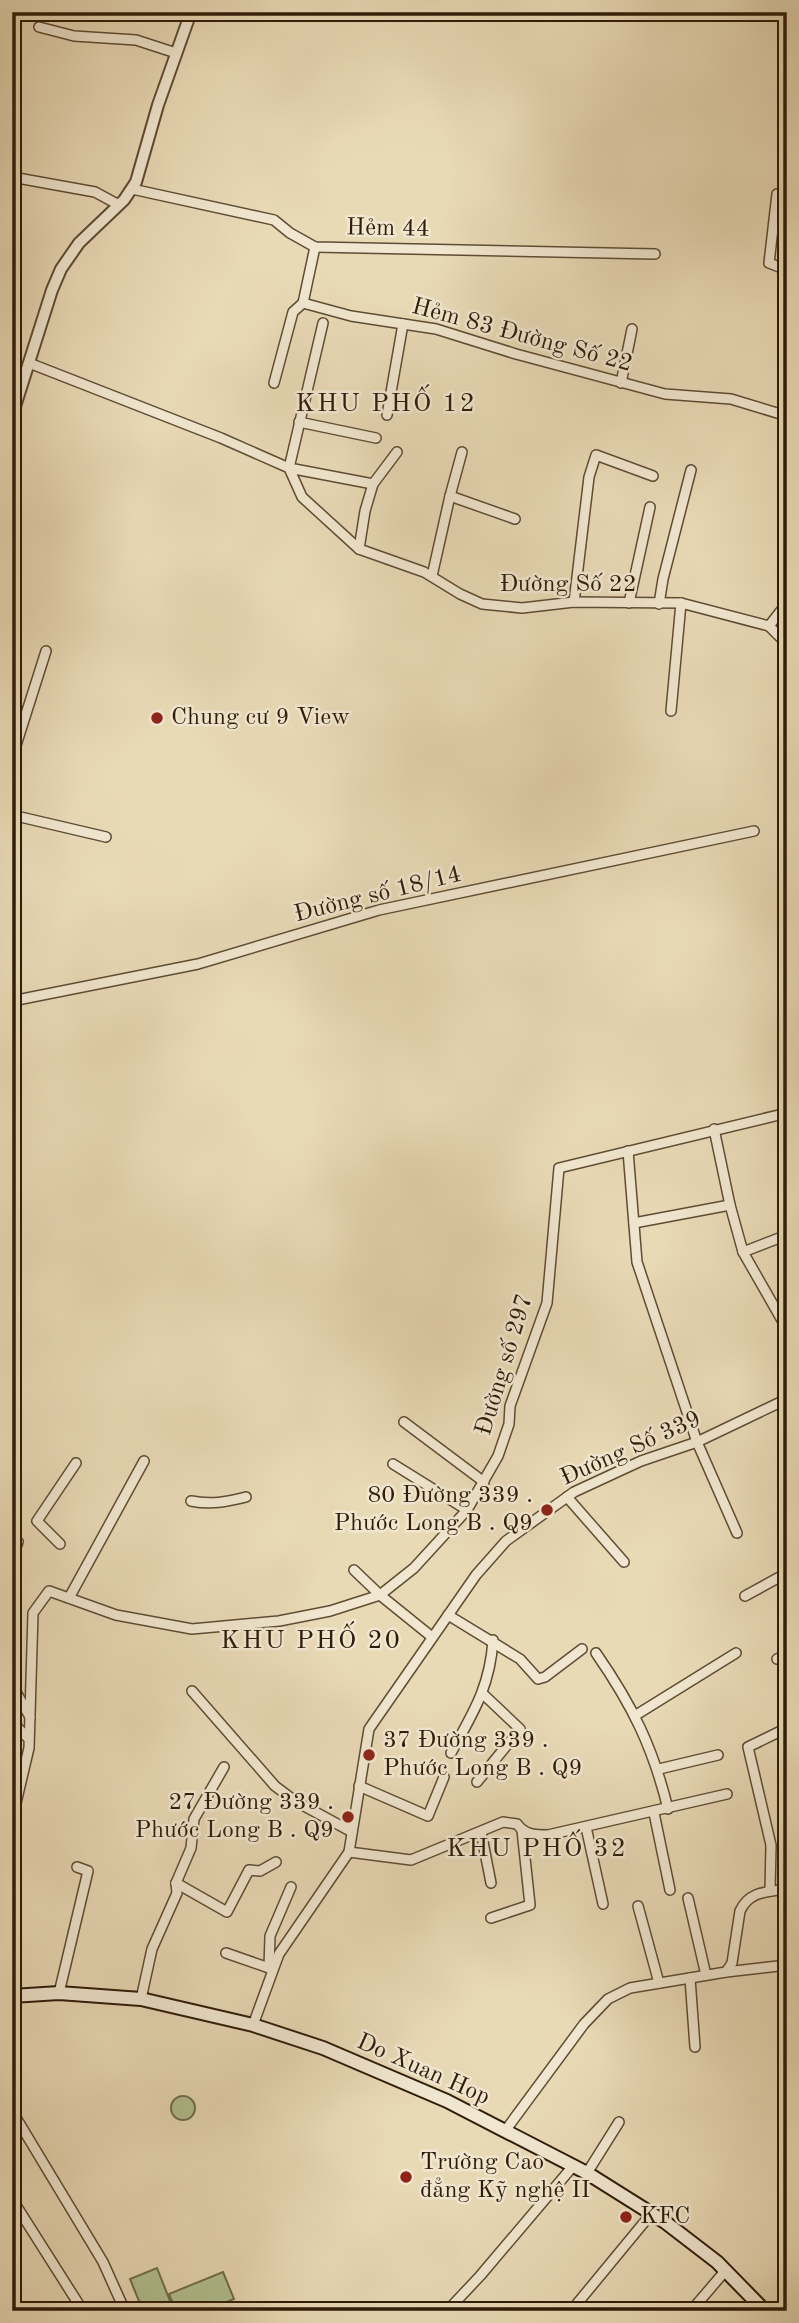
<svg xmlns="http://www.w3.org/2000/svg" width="799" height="2323" font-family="'Old Standard TT',serif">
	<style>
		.green { fill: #b2c191; stroke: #706e4d; stroke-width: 2 }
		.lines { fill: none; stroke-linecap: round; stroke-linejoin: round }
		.minor-casing { stroke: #5e4c34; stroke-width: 12 }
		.tertiary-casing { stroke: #5e4c34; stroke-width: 14 }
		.secondary-casing { stroke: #2f1c09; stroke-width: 16 }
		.minor { stroke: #f1e7d0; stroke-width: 9 }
		.tertiary { stroke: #f1e7d0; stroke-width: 10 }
		.secondary { stroke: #f1e7d0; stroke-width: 12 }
		.poi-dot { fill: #8f2418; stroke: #f1e7d0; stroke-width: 2.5 }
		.labels { text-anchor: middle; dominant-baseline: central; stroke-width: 5; stroke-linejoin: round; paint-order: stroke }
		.street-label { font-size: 24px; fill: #2f1c09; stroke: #f1e7d0 }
		.poi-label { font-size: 24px; fill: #2f1c09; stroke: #f1e7d0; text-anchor: start }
		.neighbourhood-label { font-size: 26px; letter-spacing: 2px; fill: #2f1c09; stroke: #f1e7d0 }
	</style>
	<rect width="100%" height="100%" fill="#e9dab6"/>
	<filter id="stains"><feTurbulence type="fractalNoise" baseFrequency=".00286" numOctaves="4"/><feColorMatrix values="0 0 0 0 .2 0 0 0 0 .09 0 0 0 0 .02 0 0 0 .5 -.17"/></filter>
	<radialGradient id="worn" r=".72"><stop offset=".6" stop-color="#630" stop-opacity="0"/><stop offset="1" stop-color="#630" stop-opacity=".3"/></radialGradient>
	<g class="green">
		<circle cx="183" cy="2108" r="12"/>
		<polygon points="157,2268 174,2311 143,2311 130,2279"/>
		<polygon points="223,2272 234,2299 205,2311 176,2311 169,2294"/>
	</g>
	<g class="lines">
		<defs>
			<g id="minor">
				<polyline points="39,27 74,36 136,40 176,53"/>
				<polyline points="12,177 95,192 119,205"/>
				<polyline points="132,189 274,220 290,233 315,247 655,254"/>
				<polyline points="777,194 769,263 787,270"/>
				<polyline points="315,247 303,303 351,316 436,329 516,354 665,394 731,399 787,416"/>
				<polyline points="323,323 289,468 373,484"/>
				<polyline points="29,363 221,438 289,468 302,497 359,549 424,572 460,594 482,604 522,608 574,602 681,603 769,626"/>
				<polyline points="274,383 293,312 303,303"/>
				<polyline points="621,383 632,329"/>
				<polyline points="387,415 403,324"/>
				<polyline points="299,422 376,438"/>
				<polyline points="450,496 462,452"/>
				<polyline points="359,549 365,511 373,484 397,452"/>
				<polyline points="432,576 450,496 515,519"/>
				<polyline points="574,602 589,477 596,455 653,476"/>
				<polyline points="629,603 650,507"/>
				<polyline points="659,604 663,579 691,470"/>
				<polyline points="769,626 787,603"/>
				<polyline points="769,626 787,644"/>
				<polyline points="783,642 787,674"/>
				<polyline points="671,711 681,603"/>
				<polyline points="12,758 46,651"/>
				<polyline points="787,788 787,789"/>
				<polyline points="12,815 106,837"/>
				<polyline points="12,1001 198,964 379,910 754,831"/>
				<polyline points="714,1129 730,1205 743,1252"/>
				<polyline points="628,1151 637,1262 697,1442 737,1533"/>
				<polyline points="786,1158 787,1158"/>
				<polyline points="634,1223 730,1205"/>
				<polyline points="787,1235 743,1252 787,1329"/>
				<polyline points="404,1422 484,1482"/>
				<polyline points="393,1464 467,1510"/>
				<polyline points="567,1497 624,1562"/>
				<path d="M191,1501C211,1505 226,1502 246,1497"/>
				<polyline points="12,1538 18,1542 12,1557"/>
				<polyline points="60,1544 37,1521 76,1463"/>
				<polyline points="354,1570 380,1595 432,1637"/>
				<polyline points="745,1596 787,1573"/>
				<polyline points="69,1598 144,1461"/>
				<polyline points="448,1615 520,1659 538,1679 545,1677 582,1649"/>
				<path d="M596,1653C632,1705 653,1747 668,1809"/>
				<polyline points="777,1659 787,1654"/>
				<polyline points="12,1685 30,1717"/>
				<polyline points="192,1691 275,1786 295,1801 352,1832"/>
				<polyline points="636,1715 736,1653"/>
				<polyline points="12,1722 28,1738"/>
				<path d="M451,1753C473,1713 490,1687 493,1640"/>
				<polyline points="659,1769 718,1755"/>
				<polyline points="477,1782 520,1729 483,1694"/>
				<polyline points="359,1786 428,1816 444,1777"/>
				<polyline points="654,1813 670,1890"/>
				<polyline points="586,1827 603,1904"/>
				<polyline points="481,1832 491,1883"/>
				<path d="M349,1852L411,1860L503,1822L517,1824C525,1835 535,1835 548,1835L727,1794"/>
				<polyline points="176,1883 227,1912 249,1870 260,1871 276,1862"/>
				<polyline points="176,1883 191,1848 194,1819 224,1767"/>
				<polyline points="770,1891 771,1845 748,1747 787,1728"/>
				<polyline points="688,1898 706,1975"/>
				<polyline points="638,1906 659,1983"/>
				<polyline points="491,1918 530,1905 522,1830"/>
				<polyline points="226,1953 272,1969"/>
				<polyline points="269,1968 270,1936 291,1887"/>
				<polyline points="726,1972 787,1965"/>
				<polyline points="690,1978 695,2047"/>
				<polyline points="59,1993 88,1871 77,1867"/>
				<polyline points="14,1996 16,1803 29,1748 33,1613 49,1591 116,1615 192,1629 279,1621 330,1611 380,1595 414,1568 467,1510 498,1456 509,1424 510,1406 547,1303 559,1168 787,1113"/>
				<polyline points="141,1999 152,1949 177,1893 176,1883"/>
				<polyline points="253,2025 279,1954 349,1852 369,1729 476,1575 506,1541 574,1492 641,1461 697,1442 787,1399"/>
				<polyline points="12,2111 103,2262 125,2311"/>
				<path d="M505,2131L584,2024L608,1999L630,1988L726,1972L732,1963L740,1911C749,1891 767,1892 787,1889"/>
				<polyline points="587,2173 619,2122"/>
				<polyline points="12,2199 83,2311"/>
				<polyline points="447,2311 480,2276 574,2165"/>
				<polyline points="571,2311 651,2214"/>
				<polyline points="691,2311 726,2270"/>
			</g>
			<polyline id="tertiary" points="12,416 52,290 61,269 79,243 124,200 136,182 158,105 191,12"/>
			<polyline id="secondary" points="12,1996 59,1993 141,1999 253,2025 323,2048 447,2101 587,2173 665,2222 717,2262 765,2311"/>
		</defs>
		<use href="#minor" class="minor-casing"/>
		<use href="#tertiary" class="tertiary-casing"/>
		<use href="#secondary" class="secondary-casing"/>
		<use href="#minor" class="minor"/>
		<use href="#tertiary" class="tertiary"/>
		<use href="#secondary" class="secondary"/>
	</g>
	<g class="poi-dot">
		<circle cx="157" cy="718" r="7"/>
		<circle cx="547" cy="1510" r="7"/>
		<circle cx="369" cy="1755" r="7"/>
		<circle cx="348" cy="1817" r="7"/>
		<circle cx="406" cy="2177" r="7"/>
		<circle cx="626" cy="2217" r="7"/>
	</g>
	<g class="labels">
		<g class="street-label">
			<text transform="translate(388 229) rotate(1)">Hẻm 44</text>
			<text transform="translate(522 336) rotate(15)">Hẻm 83 Đường Số 22</text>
			<text x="568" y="585">Đường Số 22</text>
			<text transform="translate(378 895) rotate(-14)">Đường số 18/14</text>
			<text transform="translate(505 1365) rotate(-73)">Đường số 297</text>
			<text transform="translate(631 1449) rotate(-24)">Đường Số 339</text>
			<text transform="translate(423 2070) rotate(24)">Do Xuan Hop</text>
		</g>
		<g class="poi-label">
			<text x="171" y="718">Chung cư 9 View</text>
			<text x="533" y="1496" text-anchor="end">80 Đường 339 .<tspan x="533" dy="28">Phước Long B . Q9</tspan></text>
			<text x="383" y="1741">37 Đường 339 .<tspan x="383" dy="28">Phước Long B . Q9</tspan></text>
			<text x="334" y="1803" text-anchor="end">27 Đường 339 .<tspan x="334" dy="28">Phước Long B . Q9</tspan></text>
			<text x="420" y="2163">Trường Cao<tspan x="420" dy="28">đẳng Kỹ nghệ II</tspan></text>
			<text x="640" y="2217">KFC</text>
		</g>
		<g class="neighbourhood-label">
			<text x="386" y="404">KHU PHỐ 12</text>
			<text x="311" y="1641">KHU PHỐ 20</text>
			<text x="537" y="1849">KHU PHỐ 32</text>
		</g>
	</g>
	<rect width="799" height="2323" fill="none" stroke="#e9dab6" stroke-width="42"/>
	<rect x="14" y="14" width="771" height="2295" fill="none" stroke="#2f1c09" stroke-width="3.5"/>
	<rect x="21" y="21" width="757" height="2281" fill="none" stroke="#2f1c09" stroke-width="2"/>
	<rect width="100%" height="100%" filter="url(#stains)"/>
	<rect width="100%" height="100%" fill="url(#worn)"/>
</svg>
